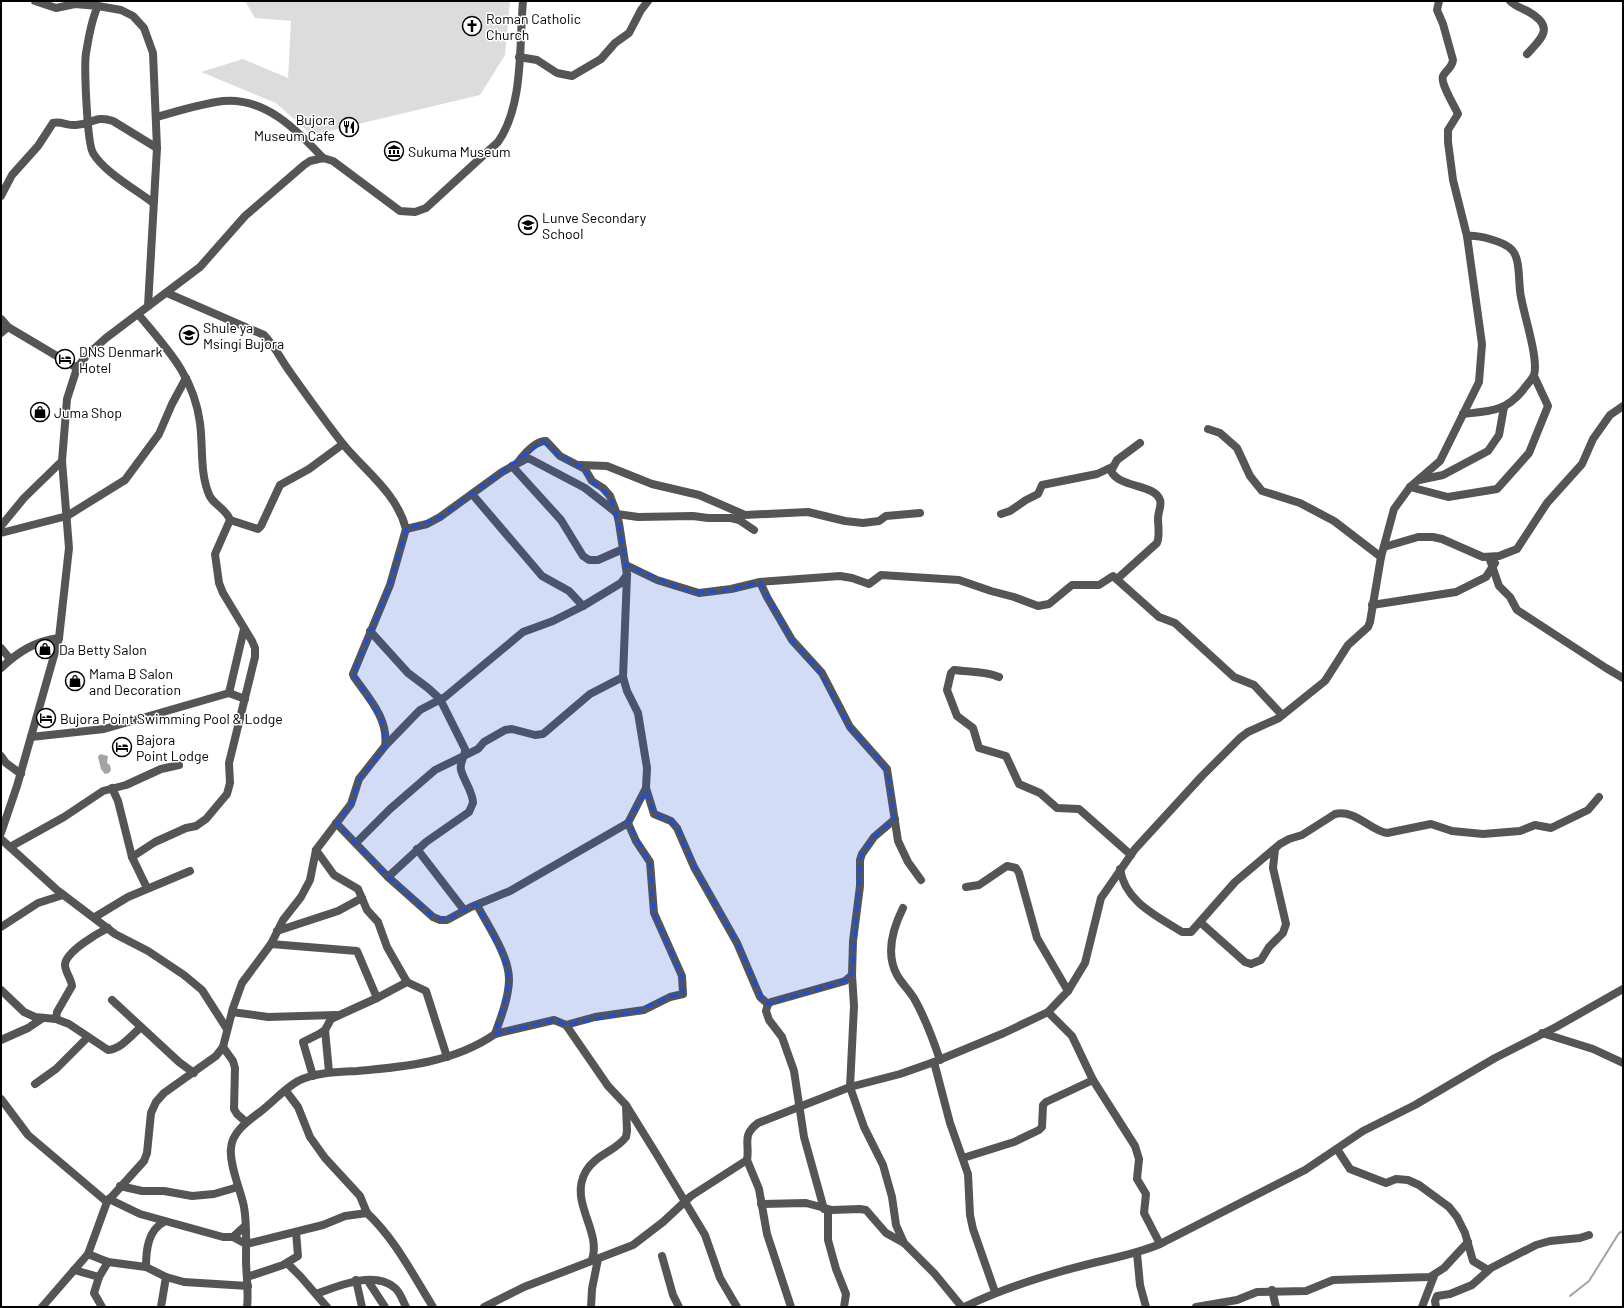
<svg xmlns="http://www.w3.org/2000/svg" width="1624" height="1308" font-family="Barlow,sans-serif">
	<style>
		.green { fill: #dcdcdc }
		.water { fill: #a3a3a3 }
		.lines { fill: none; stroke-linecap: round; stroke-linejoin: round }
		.stream { stroke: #a3a3a3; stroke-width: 2 }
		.minor { stroke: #555; stroke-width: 8 }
		.marked { fill: #1d4ed8; fill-opacity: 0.2; stroke: #1d4ed8; stroke-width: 3; stroke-dasharray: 8 5; stroke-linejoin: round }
		.labels { text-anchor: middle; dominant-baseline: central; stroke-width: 3; stroke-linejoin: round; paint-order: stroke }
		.poi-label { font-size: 14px; fill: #000; stroke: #fff; text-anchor: start }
	</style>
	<rect width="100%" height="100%" fill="#fff"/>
	<polygon class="green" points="245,1 510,1 505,55 480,95 312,135 276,103 201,72 243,59 288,78 291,21 255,18"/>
	<polygon class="water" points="100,754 108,756 107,763 110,765 111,770 109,773 105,774 101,769 98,757"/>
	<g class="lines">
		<polyline class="stream" points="1570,1296 1589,1281 1619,1233 1623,1231"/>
		<g class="minor">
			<path d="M35,1L56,8L75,4L98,6C91,20 89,37 86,53C84,66 87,143 93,153C104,172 135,189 152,202"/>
			<polyline points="92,1 98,6 121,10 133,16 144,28 153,53 157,148 148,306"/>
			<path d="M1510,1C1516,7 1522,8 1529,12C1555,27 1542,38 1527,54"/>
			<polyline points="519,57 537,60 557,73 572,76 601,59 615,43 629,33 641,10 648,1"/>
			<path d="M157,117C178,111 200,104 223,101C265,97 297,130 323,158"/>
			<path d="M1,196L12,175L38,146L53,123C61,121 68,126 76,125C93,124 95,115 113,121L157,148"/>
			<polyline points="1,319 8,327 77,368"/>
			<polyline points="1,333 8,327"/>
			<path d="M1463,414C1490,411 1505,412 1523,390C1526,385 1532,380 1534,375C1539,360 1524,315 1521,297C1518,285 1521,259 1512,250C1504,241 1478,235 1467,236"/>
			<polyline points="1208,429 1220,433 1237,448 1250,476 1262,491 1300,503 1334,521 1381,557"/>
			<path d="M519,461C525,453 535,441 546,441L560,456L585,469L592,481L603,488L610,496L617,514L638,517L693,516L708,518H731L739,520L754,530"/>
			<polyline points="580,465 607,466 652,484 699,495 745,515 808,512 845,521 863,523 879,521 886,516 920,513"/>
			<polyline points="512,466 561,520 583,556 589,560 598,560 623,549"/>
			<polyline points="1419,480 1443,475 1488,451 1499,435 1504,407"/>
			<polyline points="1410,487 1448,497 1497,489 1529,453 1548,406 1534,376"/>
			<polyline points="472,494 542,576 569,591 583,606"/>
			<polyline points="1001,514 1010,511 1026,500 1038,494 1042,485 1097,474 1112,467"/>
			<polyline points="230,520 258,529 261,526 280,485 309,469 343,444"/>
			<polyline points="1,526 24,498 62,461"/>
			<polyline points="1,533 67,516 125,480 159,434 172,404 186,378"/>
			<polyline points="1384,547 1418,537 1433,537 1442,539 1483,557 1499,556 1517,549 1547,503 1582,464 1593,439 1610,415 1623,406"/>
			<polyline points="1489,557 1499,586 1510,597 1517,610 1606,668 1623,678"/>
			<polyline points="626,565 657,580 699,593 731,589 760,582 840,576 852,578 869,584 881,575 959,580 991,591 1014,597 1038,606 1049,604 1072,585 1099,585 1113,576 1159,617 1175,623 1234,677 1254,685 1282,715"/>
			<path d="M1117,579L1157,543C1160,536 1158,526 1158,518C1158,512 1162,505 1160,500C1155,484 1119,488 1111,471L1117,460L1140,443"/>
			<polyline points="760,582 767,597 792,640 822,673 850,727 887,769 898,841 908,862 921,880"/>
			<polyline points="1372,605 1456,592 1486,577 1495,563"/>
			<polyline points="1,648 10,659"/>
			<path d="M1,668C18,652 35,641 59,638"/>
			<path d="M999,677C985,671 969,672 954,670L951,673L947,690L957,716L973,728L979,748L1006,756L1019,784L1040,793L1057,808L1079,809L1131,855"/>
			<polyline points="229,693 245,699"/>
			<polyline points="31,737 104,729 229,693 244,629"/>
			<polyline points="385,746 420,710 445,697 523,632 553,621 583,606 621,583 627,575"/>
			<polyline points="1,756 6,763 21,774"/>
			<polyline points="112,788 118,801 132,857 147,888"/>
			<polyline points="646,788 654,814 671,821 677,828 694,867 737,943 760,997 768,1004"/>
			<polyline points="895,819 874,837 862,854 860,860 860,886 853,941 852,975 854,1006 850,1087 864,1127 883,1165 892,1197 896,1225 904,1243"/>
			<path d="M336,823L388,877L426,842L469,812L473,803C473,792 464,781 461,770C459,761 466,757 465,749L440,699L428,688L408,673L370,631"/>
			<path d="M1,833L17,786L59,638L69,548L62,461L67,399L77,368L86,356L106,338L200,267L245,216L304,165L310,161L323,158L333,161L400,211L415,212L426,208L498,142C524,105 519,45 523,1"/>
			<polyline points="1,839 57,890 115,934 148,951 184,975 202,990 227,1029"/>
			<polyline points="356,843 390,809 435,770 478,749 484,742 505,730 512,729 535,735 543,734 590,694 623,677"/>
			<polyline points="10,847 64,817 103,791 126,785 161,769 179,765"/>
			<polyline points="417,849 464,910"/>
			<polyline points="316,850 334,875 358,889 367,910 378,922 387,947 407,982 426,991 447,1057"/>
			<path d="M132,857L155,842L186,828L196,826L206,819L227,794L230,783L229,763L255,657V648L252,641L223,593L219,583L215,554L230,520C226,508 211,504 208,492C200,471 203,445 200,423C194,376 167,349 138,314"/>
			<path d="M1120,869C1125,902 1157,916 1182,932H1191L1235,882L1280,844L1289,839L1302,835L1335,814C1355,809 1371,831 1387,833L1431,824L1452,831L1483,834L1520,831L1535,825L1551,828L1588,810L1599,797"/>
			<polyline points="388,877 433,917 440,920 447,920 471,907 510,891 628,823 646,788 647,768 638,713 627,691 623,677 627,575 619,523 617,514 613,510 585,488 530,459 526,459 502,472 440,517 427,524 406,529"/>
			<polyline points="966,887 979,885 1007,866 1016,868 1019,873 1037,938 1068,991"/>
			<path d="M477,905C488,926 509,956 509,979C509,997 501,1017 495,1034L554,1020L566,1025L608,1086L626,1105L657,1155L705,1235L720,1278L737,1307"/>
			<path d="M903,908C893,928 885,953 897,975C902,984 910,991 915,1000C926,1020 933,1039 940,1060"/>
			<polyline points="95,917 128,897 190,871"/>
			<polyline points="1200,922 1245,962 1251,964 1261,960 1269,947 1283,933 1286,924 1273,868 1275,849"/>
			<polyline points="1,927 38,903 63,895"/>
			<polyline points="277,931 338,911 362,898"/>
			<polyline points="271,944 357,951 377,998"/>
			<path d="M1,990L24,1012L35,1017L56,1019L69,1024L108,1050C121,1049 132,1035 141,1027"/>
			<polyline points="112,1000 179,1062 194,1073"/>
			<polyline points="232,1012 268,1017 336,1015"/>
			<polyline points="1048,1012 1072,1036 1093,1080 1135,1146 1139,1159 1137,1179 1146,1194 1144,1213 1160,1244"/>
			<path d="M56,1019L57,1012L72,986C71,978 65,972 65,965C65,952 98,933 108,928"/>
			<polyline points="566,1025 595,1017 644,1010 670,997 683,994 682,976 654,913 650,862 636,841 628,823"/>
			<polyline points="1542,1033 1593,1049 1623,1063"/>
			<polyline points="1,1040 28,1028 43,1018"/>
			<polyline points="223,1047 233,1061 235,1068 234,1109 237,1114 246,1122"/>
			<polyline points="934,1062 950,1123 968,1174 970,1215 973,1229 995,1292"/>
			<polyline points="329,1072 325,1030 331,1019 377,998 407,982"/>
			<polyline points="313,1076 303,1042 319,1034 325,1030"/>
			<polyline points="35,1084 56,1069 88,1037"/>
			<polyline points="286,1091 298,1107 310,1137 325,1158 360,1196 367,1213"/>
			<polyline points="1,1099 28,1135 107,1202"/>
			<polyline points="1337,1149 1350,1169 1386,1183 1396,1179 1408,1180 1419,1185 1449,1207 1457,1217 1465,1233 1473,1261 1488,1270"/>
			<polyline points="963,1158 1014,1142 1039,1130 1042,1127 1043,1105 1046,1102 1093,1080"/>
			<polyline points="747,1160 759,1189 767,1234 791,1307"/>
			<polyline points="120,1186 142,1191 164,1191 192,1196 214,1194 238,1187"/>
			<polyline points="109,1199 140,1214 223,1237 233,1237 245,1226"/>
			<polyline points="761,1204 806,1203 832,1210 860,1209 866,1210 886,1233 904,1243 934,1273 962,1307"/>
			<polyline points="824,1209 804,1137 794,1071 782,1037 769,1020 766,1011 768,1004 771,1002 845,981 852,975"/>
			<polyline points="828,1210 828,1240 836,1269 846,1294 844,1307"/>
			<path d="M233,1237L246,1244L323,1225L345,1216L367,1213C395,1239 413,1275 433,1307"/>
			<polyline points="1137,1253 1140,1285 1146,1307"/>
			<polyline points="88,1254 108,1262 146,1267 166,1277 184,1282 248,1286"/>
			<polyline points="662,1256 673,1295 679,1307"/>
			<path d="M592,1260C602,1230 568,1202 586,1171C595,1155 616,1151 626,1137L627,1131L626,1106"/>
			<polyline points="287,1263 301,1277 327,1307"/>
			<path d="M146,1267C146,1250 148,1230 164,1222"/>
			<polyline points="74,1270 99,1277"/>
			<polyline points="247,1277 283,1265 298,1256 296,1232"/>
			<polyline points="356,1280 362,1307"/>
			<polyline points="368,1281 385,1307"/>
			<polyline points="1272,1290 1276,1307"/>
			<path d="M316,1294C338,1286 374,1270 395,1288C400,1292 403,1301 406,1307"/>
			<path d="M42,1307L88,1254L107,1202L144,1161L147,1153L151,1113L156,1102L164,1093L216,1056L223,1047L233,1008L242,983L271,944L283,920L301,897L310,880L316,850L351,804L359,779L385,746C389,719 368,697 354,677L353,674L390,585L406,529C397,493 365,471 343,444C325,421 307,396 290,372C281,360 275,346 264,335L167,293"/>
			<polyline points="102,1307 94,1293 99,1277 108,1262"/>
			<polyline points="161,1307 166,1277"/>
			<path d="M247,1307C249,1291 246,1275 246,1259C246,1243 247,1223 244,1207C241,1191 229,1165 231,1148C232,1132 248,1121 260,1112C273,1102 284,1089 298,1081C316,1072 338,1072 357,1071C405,1067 455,1062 495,1034"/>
			<path d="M484,1307L524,1287L633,1245L663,1222L691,1196L747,1160C750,1143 741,1136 758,1123L850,1087L900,1074L934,1062L1004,1033L1048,1012L1068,991L1085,963L1101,898L1135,849L1202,776L1240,738L1248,732L1279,718L1325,681L1348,645L1368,627L1370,622L1381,557L1394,509L1410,487L1440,461L1479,382L1482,344L1467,236L1453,180L1448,142V130L1458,114C1455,107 1440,83 1443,76C1446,70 1452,68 1453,60L1443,24L1437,10L1439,1"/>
			<polyline points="591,1307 592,1289 598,1259"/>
			<path d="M964,1307C1004,1288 1045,1275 1089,1264C1113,1258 1136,1254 1160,1244L1305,1170L1363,1131L1415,1105L1495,1058L1556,1027L1623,989"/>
			<polyline points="1196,1307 1237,1300 1257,1292 1306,1291 1333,1280 1430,1277 1444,1268 1468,1242"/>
			<polyline points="1422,1307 1434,1276"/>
			<polyline points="1436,1307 1435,1301 1437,1296 1450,1294 1472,1285 1491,1268 1536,1245 1550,1241 1580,1238 1589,1235"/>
		</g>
	</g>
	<path class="marked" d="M543,441L560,456L583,467L592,481L610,496L619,523L626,565L691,592L723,591L760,582L792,640L817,667L850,727L881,761L888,775L895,819L874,837L861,857L852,975L845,981L768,1004L762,999L737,943L694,867L677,828L671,821L654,814L646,791L628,823L650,862L654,913L682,976L683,994L670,997L638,1011L566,1025L554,1020L495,1034L507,991L508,973L502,954L476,904L447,920L433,917L388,877L336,823L351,804L359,779L385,746L382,721L353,674L387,592L406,529L440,517Z"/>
	<defs>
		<symbol id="church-ring" viewBox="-11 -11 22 22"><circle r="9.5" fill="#fff" stroke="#000" stroke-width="1.5"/><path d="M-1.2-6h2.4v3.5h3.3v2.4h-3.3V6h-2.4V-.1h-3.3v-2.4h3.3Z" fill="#000"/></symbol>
		<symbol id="restaurant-ring" viewBox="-11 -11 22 22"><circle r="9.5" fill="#fff" stroke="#000" stroke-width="1.5"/><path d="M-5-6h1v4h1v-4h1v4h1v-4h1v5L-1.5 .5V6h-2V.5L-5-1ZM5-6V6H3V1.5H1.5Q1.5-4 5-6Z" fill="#000"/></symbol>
		<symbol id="museum-ring" viewBox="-11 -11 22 22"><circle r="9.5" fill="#fff" stroke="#000" stroke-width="1.5"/><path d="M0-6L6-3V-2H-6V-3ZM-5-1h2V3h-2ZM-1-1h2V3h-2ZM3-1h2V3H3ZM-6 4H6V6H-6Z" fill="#000"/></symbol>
		<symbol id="school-ring" viewBox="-11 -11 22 22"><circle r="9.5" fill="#fff" stroke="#000" stroke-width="1.5"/><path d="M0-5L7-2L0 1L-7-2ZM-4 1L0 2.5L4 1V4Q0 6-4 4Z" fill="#000"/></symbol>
		<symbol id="hotel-ring" viewBox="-11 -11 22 22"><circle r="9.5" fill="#fff" stroke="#000" stroke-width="1.5"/><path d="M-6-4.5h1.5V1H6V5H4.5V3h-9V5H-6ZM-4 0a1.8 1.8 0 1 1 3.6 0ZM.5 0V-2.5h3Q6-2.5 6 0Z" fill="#000"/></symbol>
		<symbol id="shop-ring" viewBox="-11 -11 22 22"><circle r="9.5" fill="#fff" stroke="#000" stroke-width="1.5"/><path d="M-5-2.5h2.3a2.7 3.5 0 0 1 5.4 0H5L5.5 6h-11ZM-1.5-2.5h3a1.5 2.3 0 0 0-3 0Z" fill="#000"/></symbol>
	</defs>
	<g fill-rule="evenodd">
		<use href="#church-ring" x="461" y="15" width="22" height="22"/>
		<use href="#restaurant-ring" x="338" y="116" width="22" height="22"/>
		<use href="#museum-ring" x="383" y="140" width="22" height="22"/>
		<use href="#school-ring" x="517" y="214" width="22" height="22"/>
		<use href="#school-ring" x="178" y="324" width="22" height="22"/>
		<use href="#hotel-ring" x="54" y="348" width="22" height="22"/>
		<use href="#shop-ring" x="29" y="401" width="22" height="22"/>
		<use href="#shop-ring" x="34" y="638" width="22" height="22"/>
		<use href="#shop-ring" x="64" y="670" width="22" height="22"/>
		<use href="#hotel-ring" x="35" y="707" width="22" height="22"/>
		<use href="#hotel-ring" x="111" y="736" width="22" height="22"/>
	</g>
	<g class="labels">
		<g class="poi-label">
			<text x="486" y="18">Roman Catholic<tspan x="486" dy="16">Church</tspan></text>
			<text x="335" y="119" text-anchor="end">Bujora<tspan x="335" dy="16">Museum Cafe</tspan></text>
			<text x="408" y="151">Sukuma Museum</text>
			<text x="542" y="217">Lunve Secondary<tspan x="542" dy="16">School</tspan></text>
			<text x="203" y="327">Shule ya<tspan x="203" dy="16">Msingi Bujora</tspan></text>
			<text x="79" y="351">DNS Denmark<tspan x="79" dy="16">Hotel</tspan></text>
			<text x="54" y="412">Juma Shop</text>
			<text x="59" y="649">Da Betty Salon</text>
			<text x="89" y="673">Mama B Salon<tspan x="89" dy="16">and Decoration</tspan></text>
			<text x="60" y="718">Bujora Point Swimming Pool &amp; Lodge</text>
			<text x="136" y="739">Bajora<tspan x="136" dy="16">Point Lodge</tspan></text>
		</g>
	</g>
	<rect width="1624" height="1308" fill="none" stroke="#000000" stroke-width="4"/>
</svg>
